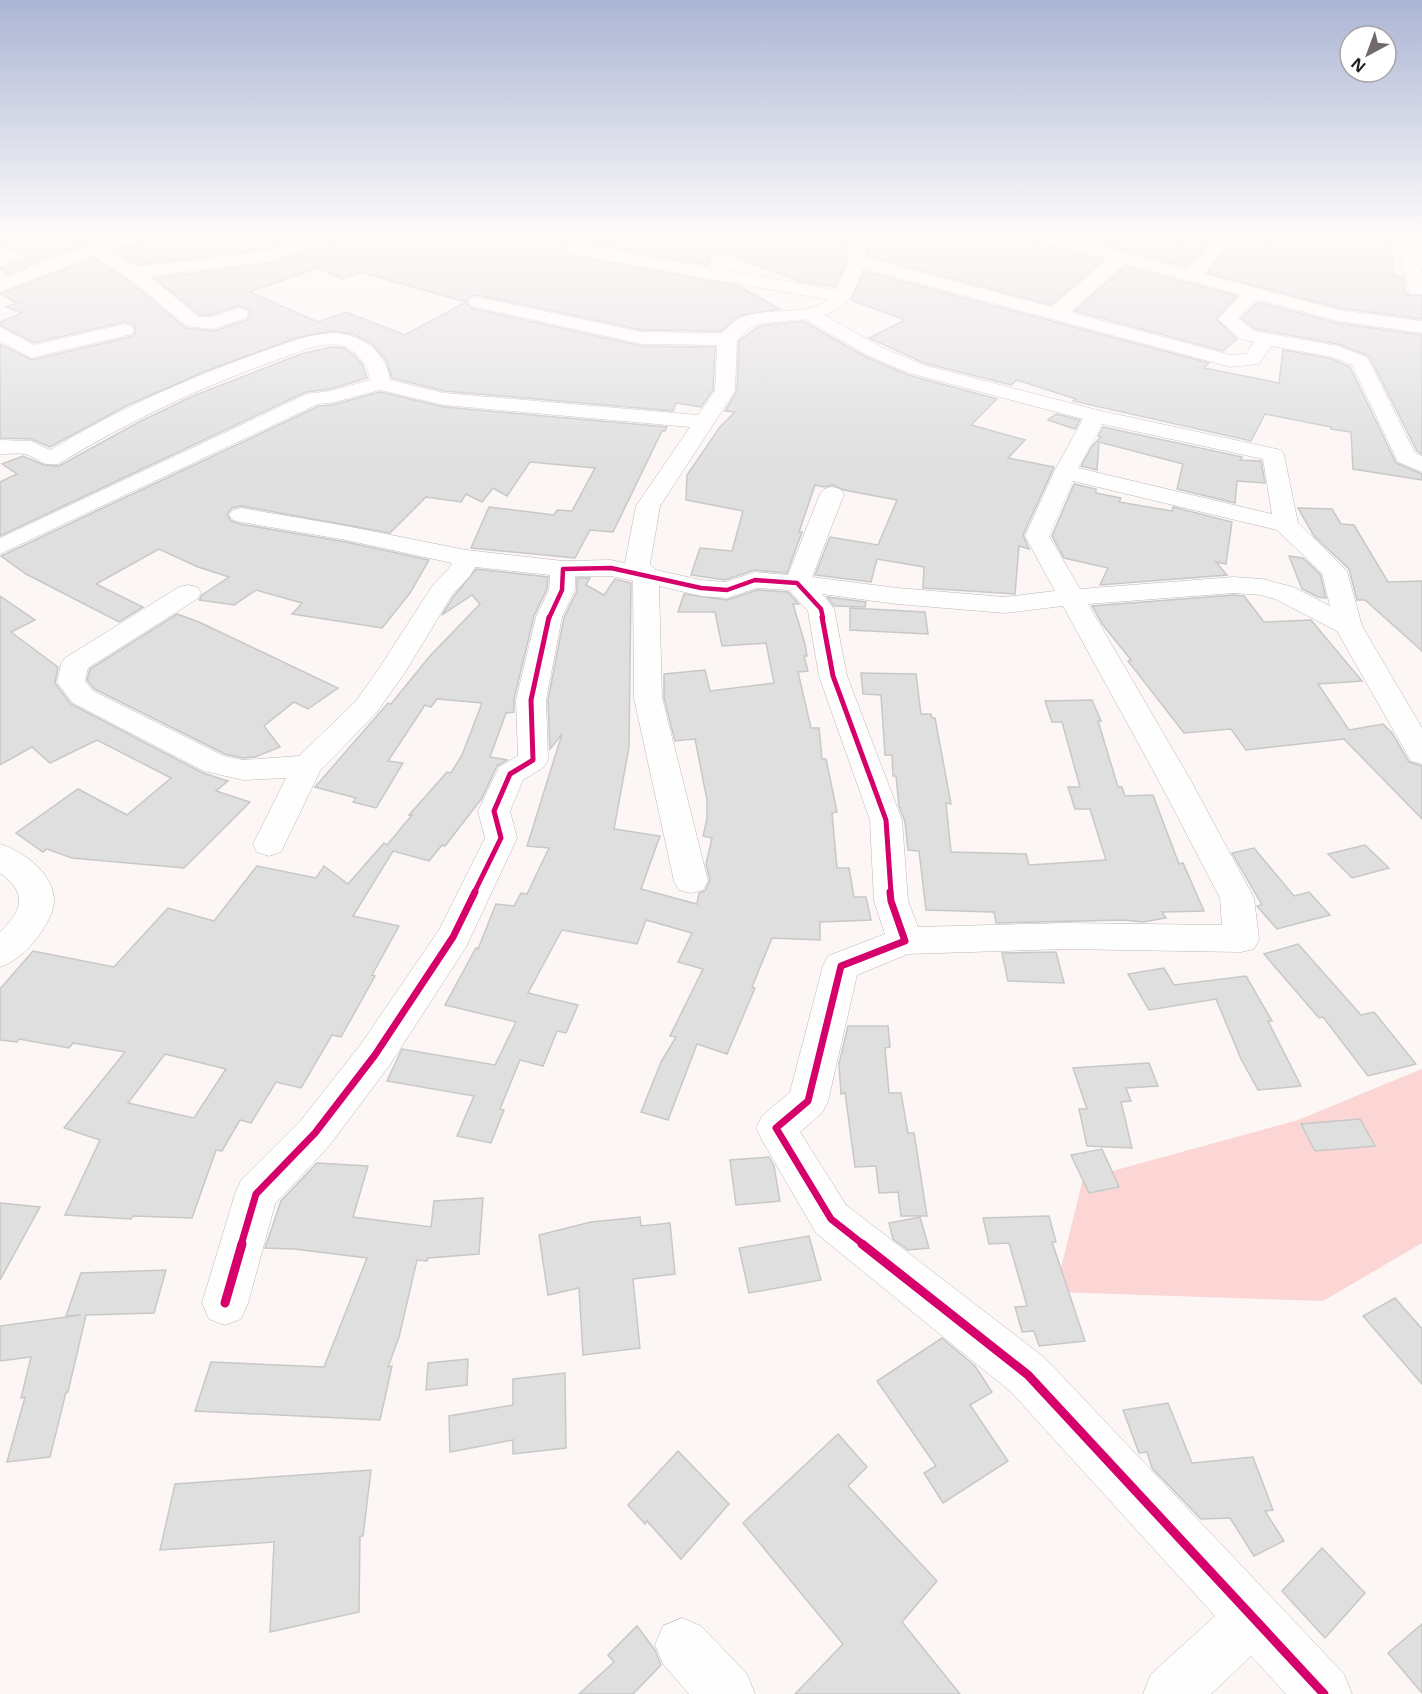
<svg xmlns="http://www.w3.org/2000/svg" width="1422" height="1694" font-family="'Open Sans',sans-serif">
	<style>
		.green { fill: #fbd6d5 }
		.building { fill: #dfdfdf; stroke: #c8c8c8; stroke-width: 1.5; fill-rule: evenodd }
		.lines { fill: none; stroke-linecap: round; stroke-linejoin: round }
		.minor-casing { stroke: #bcb7b7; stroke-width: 1 }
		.minor { fill: #fffefe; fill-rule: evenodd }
		.cycleway-far3-casing { stroke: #fff; stroke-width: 8 }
		.cycleway-far2-casing { stroke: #fff; stroke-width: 9 }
		.cycleway-far1-casing { stroke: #fff; stroke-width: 10 }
		.cycleway-casing { stroke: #fff; stroke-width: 13 }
		.cycleway-far3 { stroke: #d6006c; stroke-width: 4.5 }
		.cycleway-far2 { stroke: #d6006c; stroke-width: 5 }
		.cycleway-far1 { stroke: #d6006c; stroke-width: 7 }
		.cycleway { stroke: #d6006c; stroke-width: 9 }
	</style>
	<rect width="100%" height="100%" fill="#fcf6f5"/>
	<polygon class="green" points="1422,1069 1422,1243 1323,1301 1055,1292 1083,1179 1298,1120"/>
	<g class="building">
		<polygon points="28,234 119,234 46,258 7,275 0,268 31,256 0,246 0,243"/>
		<polygon points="152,234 313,234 268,249 137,265 114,251 149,239"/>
		<path d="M344,234H456L493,246L515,235L570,243L563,250L573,256L739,286L780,309L739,316L721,331L642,330L477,295L471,296L466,301L471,308L642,346L715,347L713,390L701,407L676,403L673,411L444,391L392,378L386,360L372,344L353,334L332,331L296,338L206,371L126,406L50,447L31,439L0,438V344L32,360L133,336L136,331L133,324L124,322L34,343L0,325V322L22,313L6,307L17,303L0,294L94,258L127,279L186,328L214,331L247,320L250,315L248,309L238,306L211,315H200L154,278L272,263L341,239ZM317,268L343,279L361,272L367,274L466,302L405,335L346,312L318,322L250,292Z"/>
		<polygon points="606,234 727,234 801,239 803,234 854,234 847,245 846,261 836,287 802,282 715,249 707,265 588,244"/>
		<polygon points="876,234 1024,234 1027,239 1103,260 1051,305 868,256 867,246"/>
		<polygon points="1060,234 1147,234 1201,245 1201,234 1209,234 1205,248 1187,267"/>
		<polygon points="1282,234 1329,236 1329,234 1391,234 1393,275 1403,277 1405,292 1410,295 1422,296 1422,319 1339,308 1207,273 1225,251 1229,235 1282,242"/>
		<polygon points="1125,266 1237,296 1216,319 1237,339 1223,351 1074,311"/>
		<polygon points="864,271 1209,363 1204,368 1279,383 1283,350 1332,359 1350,367 1396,463 1422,474 1422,480 1353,469 1351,432 1331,429 1331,427 1265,414 1251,441 1073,401 1076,399 1017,380 1011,385 924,363 869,338 905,320 851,300"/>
		<polygon points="1258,302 1337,323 1422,335 1422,454 1417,451 1369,356 1338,344 1255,329 1241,318"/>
		<polygon points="803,321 866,357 908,375 997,399 971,425 1025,440 1008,458 1054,467 1023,535 1029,549 1019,546 1015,594 923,588 924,567 877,559 871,582 815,575 830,537 878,545 897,500 844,490 833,485 824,487 815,485 799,532 802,532 787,573 754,570 725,580 691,575 700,548 732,551 743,511 686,500 687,475 720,427 735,412 725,411 737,391 739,341 759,326"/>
		<polygon points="331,347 344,348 354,355 362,364 367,378 330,389 306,392 0,536 0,482 17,474 2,464 23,456 44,465 59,466 139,422 193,396 301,354"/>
		<polygon points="380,392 444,407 667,427 665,431 662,431 613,532 590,530 575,558 471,548 489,507 554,515 557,510 572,511 595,468 530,462 507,496 493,488 482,502 466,494 461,502 426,497 390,533 241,506 232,508 227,514 231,521 240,524 346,542 429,560 410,593 382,628 292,614 302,603 256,590 234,605 199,600 202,595 229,577 198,567 159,549 96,584 143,607 119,622 26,574 1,556 319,406 332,405"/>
		<polygon points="1056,414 1080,420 1075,429 1048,420"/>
		<polygon points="1103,427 1242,457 1240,460 1261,461 1265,483 1237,481 1235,503 1177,489 1183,464 1099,442 1097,470 1081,466 1092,446 1101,437 1098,436"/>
		<polygon points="1074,484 1096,489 1096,493 1121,498 1119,502 1172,511 1173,507 1232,522 1226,564 1216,562 1227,575 1100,585 1108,568 1064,558 1052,536"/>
		<polygon points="1298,508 1332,509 1341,524 1354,525 1388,582 1422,581 1422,651 1365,600 1357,600 1349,569 1314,536"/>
		<polygon points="1289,556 1303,558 1320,574 1326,598 1318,597 1302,589"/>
		<path d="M476,569L548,577L547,589L534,616L514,699V712L506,713L490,757L507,760L497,766L482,798L445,846L442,845L429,861L393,851L353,916L399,926L372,975L375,976L341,1037L332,1035L301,1088L276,1082L251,1123L240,1120L222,1151L216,1150L192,1218L133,1216L131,1219L65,1215L100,1140L64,1128L125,1052L73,1043L69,1048L19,1039L17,1042L0,1040V989L33,951L114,967L168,908L214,921L257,866L316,878L324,866L348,884L384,843L387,845L412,815H409L447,772L451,773L462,755L482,703L437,699L431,707L425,705L388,761L403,763L376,808L353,802L356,798L315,787L388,703L391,704L429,657L480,604L472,595L442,615L454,596ZM165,1054L226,1069L194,1118L128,1103Z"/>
		<polygon points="577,578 590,578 586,585 604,595 615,579 631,583 629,747 614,829 660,836 641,889 697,904 699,893 705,891 710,880 706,864 712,838 703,836 707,819 707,800 695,739 675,741 664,698 664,674 705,670 710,691 774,683 766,643 722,646 715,612 678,612 684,594 727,600 757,590 788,592 799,604 793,604 805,644 807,656 804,656 808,671 798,672 811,728 819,728 822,759 826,759 837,812 832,813 837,868 849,868 854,897 866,897 871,920 820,922 820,940 772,938 752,987 755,988 727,1054 697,1044 668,1120 641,1112 661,1062 676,1037 670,1036 703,969 678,962 692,933 646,920 637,944 562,930 528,993 578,1005 566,1033 557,1031 543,1066 520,1060 500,1109 504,1110 491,1143 457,1136 474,1096 387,1081 402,1049 495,1065 516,1022 445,1005 476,948 478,949 496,904 514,906 521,893 527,894 549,848 527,846 562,734 550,749 548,700 564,618 577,591"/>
		<polygon points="1234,595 1244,596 1264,622 1311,620 1362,681 1318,684 1349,730 1383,724 1392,733 1409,762 1422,766 1422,819 1344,739 1246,750 1231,729 1184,733 1128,661 1131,660 1103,625 1092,606"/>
		<polygon points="0,596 35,620 11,632 58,667 55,683 71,704 203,773 228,781 216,791 250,802 184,868 72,858 47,849 43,852 16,833 78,789 127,815 171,778 97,740 50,763 32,747 0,765"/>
		<polygon points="827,597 866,602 865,607 834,606"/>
		<polygon points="850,608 925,612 928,634 850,630"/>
		<polygon points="177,614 199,622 338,688 308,709 294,702 264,726 280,747 255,757 243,758 225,754 94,689 87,680 90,669"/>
		<polygon points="861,673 916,674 921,714 931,714 932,718 935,718 951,804 946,803 951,852 1026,854 1029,865 1106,860 1090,809 1075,809 1068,787 1080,787 1062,722 1052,722 1045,701 1092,700 1101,721 1098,721 1118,787 1122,787 1125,796 1153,795 1179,864 1183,863 1204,911 1162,912 1166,918 1143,922 1123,920 996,923 994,912 926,910 919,851 908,850 905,822 899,806 896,776 893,776 892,755 885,755 881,695 863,694"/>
		<polygon points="1365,845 1389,868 1352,878 1328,854"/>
		<polygon points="1254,848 1294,896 1309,892 1330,915 1277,929 1257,906 1262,905 1232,853"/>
		<polygon points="1298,944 1361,1015 1374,1012 1416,1064 1368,1076 1323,1017 1319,1018 1264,954"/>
		<polygon points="1056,952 1064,983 1008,981 1002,953"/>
		<polygon points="1164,968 1174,985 1246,976 1272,1021 1268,1021 1301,1086 1258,1090 1241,1059 1216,999 1149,1010 1128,974"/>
		<polygon points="848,1026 888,1026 890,1047 885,1048 889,1093 901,1093 908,1133 914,1133 927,1216 901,1216 898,1192 879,1193 876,1166 855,1167 845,1093 841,1094 839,1064"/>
		<polygon points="1149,1063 1158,1086 1126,1088 1131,1101 1121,1102 1132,1148 1087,1146 1079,1109 1087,1109 1073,1068"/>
		<polygon points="1360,1119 1375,1146 1315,1151 1301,1124"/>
		<polygon points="1102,1149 1119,1187 1089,1193 1071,1155"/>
		<polygon points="769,1157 774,1166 780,1201 736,1205 730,1160"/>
		<polygon points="317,1163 368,1166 353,1217 431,1227 434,1201 483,1198 479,1254 428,1258 427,1261 417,1260 399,1337 388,1367 392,1366 380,1420 195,1411 211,1362 324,1367 367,1258 294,1249 265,1248 281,1201"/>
		<polygon points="0,1203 40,1207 0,1280"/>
		<polygon points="1049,1216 1056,1242 1052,1242 1085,1341 1039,1346 1034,1331 1022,1332 1015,1307 1027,1306 1009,1243 989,1244 983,1218"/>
		<polygon points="640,1217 641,1226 670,1223 675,1274 633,1279 640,1348 583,1355 579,1288 548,1295 539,1235 591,1222"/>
		<polygon points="920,1217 929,1248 908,1250 893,1239 889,1223"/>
		<polygon points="809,1236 821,1280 749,1293 739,1248"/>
		<polygon points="166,1270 154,1313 86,1315 68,1392 66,1392 50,1457 7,1462 25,1397 21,1398 31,1357 0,1361 0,1326 81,1315 66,1316 81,1273"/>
		<polygon points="1395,1298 1422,1329 1422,1384 1363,1316"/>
		<polygon points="942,1338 975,1366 992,1392 970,1405 1008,1461 943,1503 924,1473 936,1466 877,1381"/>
		<polygon points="468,1359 467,1385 426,1390 428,1363"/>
		<polygon points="565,1373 566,1448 513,1454 513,1440 450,1452 449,1416 513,1405 513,1379"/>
		<polygon points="1168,1403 1192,1463 1253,1457 1273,1510 1265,1511 1284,1541 1254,1556 1230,1518 1201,1519 1152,1468 1147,1452 1139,1453 1123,1410"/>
		<polygon points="838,1434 867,1467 848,1486 937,1581 902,1622 960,1694 795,1694 843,1644 743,1523"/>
		<polygon points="678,1451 729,1504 681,1559 647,1521 645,1524 628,1505"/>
		<polygon points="371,1470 363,1536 360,1536 359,1612 270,1632 274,1542 160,1550 175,1484"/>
		<polygon points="1322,1548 1365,1593 1325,1638 1282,1591"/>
		<polygon points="1422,1624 1422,1693 1388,1653"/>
		<polygon points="637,1626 655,1650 661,1665 633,1694 579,1694 614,1662 608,1655"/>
	</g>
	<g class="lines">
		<defs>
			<g id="minor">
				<polygon points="126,234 150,234 148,237 109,251 137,267 269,251 319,234 342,234 340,237 272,261 149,276 199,317 211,317 239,308 246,310 248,314 246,318 213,329 187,326 128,277 94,256 0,292 0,281 47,260"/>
				<path d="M857,234H874L865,245L866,258L1052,307L1108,259L1028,237L1026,234H1052L1188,270L1207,249L1211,234H1227L1223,250L1203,274L1339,310L1422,321V333L1338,321L1257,299L1238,318L1254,331L1338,346L1367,357L1415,453L1422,456V472L1398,462L1352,365L1333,357L1271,346L1259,364L1231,367L863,268C855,290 849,308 824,315L881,347L923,365L1097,410L1281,450L1284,455L1298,523L1347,571L1362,626L1422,728V764L1411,761L1337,631L1275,599L1261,595L1234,593L1088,604L1191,781L1254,898L1259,939L1254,949L1241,952L1065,949L908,954L857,975L828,1101L822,1113L800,1132L846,1205L1045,1358L1344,1674L1352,1694H1286L1251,1656L1211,1694H1143L1151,1674L1215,1616L1011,1392L816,1233L762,1140L756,1128L762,1116L790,1092L823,966L828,956L885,934L874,901L870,820L819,676L808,611L789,590L757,588L727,598L701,596L659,586L662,698L708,881L703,890L691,893L679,890L674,881L634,698L633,581L611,576H575V590L562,617L546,700L548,760L544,767L523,780L510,811L517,838L466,947L389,1066L329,1146L275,1204L248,1303L241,1319L225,1325L209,1319L202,1303L235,1194L241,1180L301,1120L361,1044L439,930L485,838L478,811L499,767L518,756L516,700L536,617L549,590L550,575L475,567L470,576L452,595L404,674L376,713L320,771L281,852L269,856L257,852L253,844L286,778L243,780L204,771L73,703L57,682L61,664L65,658L179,587L188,585L197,587L201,593L197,599L88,668L85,681L93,691L224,756L243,760L299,756L356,701L378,670L433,585L449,568L452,563L346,540L241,522L233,520L229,515L233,510L241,508L346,526L466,550L563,561L611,560L625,563L636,506L690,427L444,405L380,390L331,403L318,404L0,554V538L307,394L330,391L370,380C369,366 354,346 339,345C318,342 297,353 277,360C200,387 128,422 58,464C43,467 38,458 25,454C18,453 8,454 0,454V440L31,441L50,450C117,410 188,378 261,352C284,344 308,334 332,333C358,332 388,353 390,380L444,393L698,415L715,391L717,345L642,344L477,307L471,306L468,302L471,298L477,297L642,332L722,333C728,328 733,321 740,318C767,306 803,317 828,300L573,254L565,249L573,244L837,290L848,261L849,245ZM1124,263L1241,295L1218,319L1241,339L1254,342L1246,354L1231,355L1069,312ZM805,319L867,355L909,373L1083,419L1054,472L1025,536L1055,591L1005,597L897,588L812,577L844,494L840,489L832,487L824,489L820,494L788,575L755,572L725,582L701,580L656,570L650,564L660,506L735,391L737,340L751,327L758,324ZM1102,424L1263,459L1272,514L1078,468ZM1073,481L1277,530L1322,573L1330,606L1293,587L1262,579L1234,577L1080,589L1049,536ZM822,594L897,604L1005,613L1063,606L1159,781L1220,898L1222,925L1065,923L918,927L908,901L902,820L847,676L834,609Z"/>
				<polygon points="1394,234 1410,234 1422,273 1422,294 1412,294 1409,290"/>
				<polygon points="125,324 132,326 134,330 132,334 31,358 0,341 0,327 34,345"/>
				<path d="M0,844C23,851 55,874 54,902C53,916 42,932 33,943C23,954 14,962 0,967V932C23,910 28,893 0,873Z"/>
				<polygon points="682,1618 701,1626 747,1674 755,1694 689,1694 663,1664 655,1645 663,1626"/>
			</g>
		</defs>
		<use href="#minor" class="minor-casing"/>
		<use href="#minor" class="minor"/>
		<defs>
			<polyline id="cycleway-far3" points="549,618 562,590 563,569 611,568 701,588 727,590 755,580 797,583 821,609 823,618"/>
			<g id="cycleway-far2">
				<polyline points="822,617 833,676 886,820 891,893"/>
				<polyline points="474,893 501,838 494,811 510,774 533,760 531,700 549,617"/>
			</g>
			<g id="cycleway-far1">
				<polyline points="241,1245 256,1194 315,1133 375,1055 453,937 475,892"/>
				<polyline points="864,1245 831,1219 776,1128 808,1101 841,966 905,941 891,901 890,892"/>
			</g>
			<g id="cycleway">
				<polyline points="862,1244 1028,1375 1324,1694"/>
				<polyline points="225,1303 242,1244"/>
			</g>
		</defs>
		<use href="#cycleway-far3" class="cycleway-far3-casing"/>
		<use href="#cycleway-far2" class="cycleway-far2-casing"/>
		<use href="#cycleway-far1" class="cycleway-far1-casing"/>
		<use href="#cycleway" class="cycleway-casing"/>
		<use href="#cycleway-far3" class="cycleway-far3"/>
		<use href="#cycleway-far2" class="cycleway-far2"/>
		<use href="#cycleway-far1" class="cycleway-far1"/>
		<use href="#cycleway" class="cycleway"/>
	</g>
	<linearGradient id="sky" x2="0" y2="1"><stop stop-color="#abb5d4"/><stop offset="0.5" stop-color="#fefbfa"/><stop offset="1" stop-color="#fefbfa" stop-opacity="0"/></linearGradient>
	<rect width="1422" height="471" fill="url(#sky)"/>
	<g transform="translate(1368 54) rotate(221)"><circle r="28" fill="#ffffff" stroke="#a7a5a5" stroke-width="1.5"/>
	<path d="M0-4.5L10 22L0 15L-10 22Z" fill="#706a6a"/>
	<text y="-9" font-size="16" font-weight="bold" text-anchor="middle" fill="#241f1f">N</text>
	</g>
</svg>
